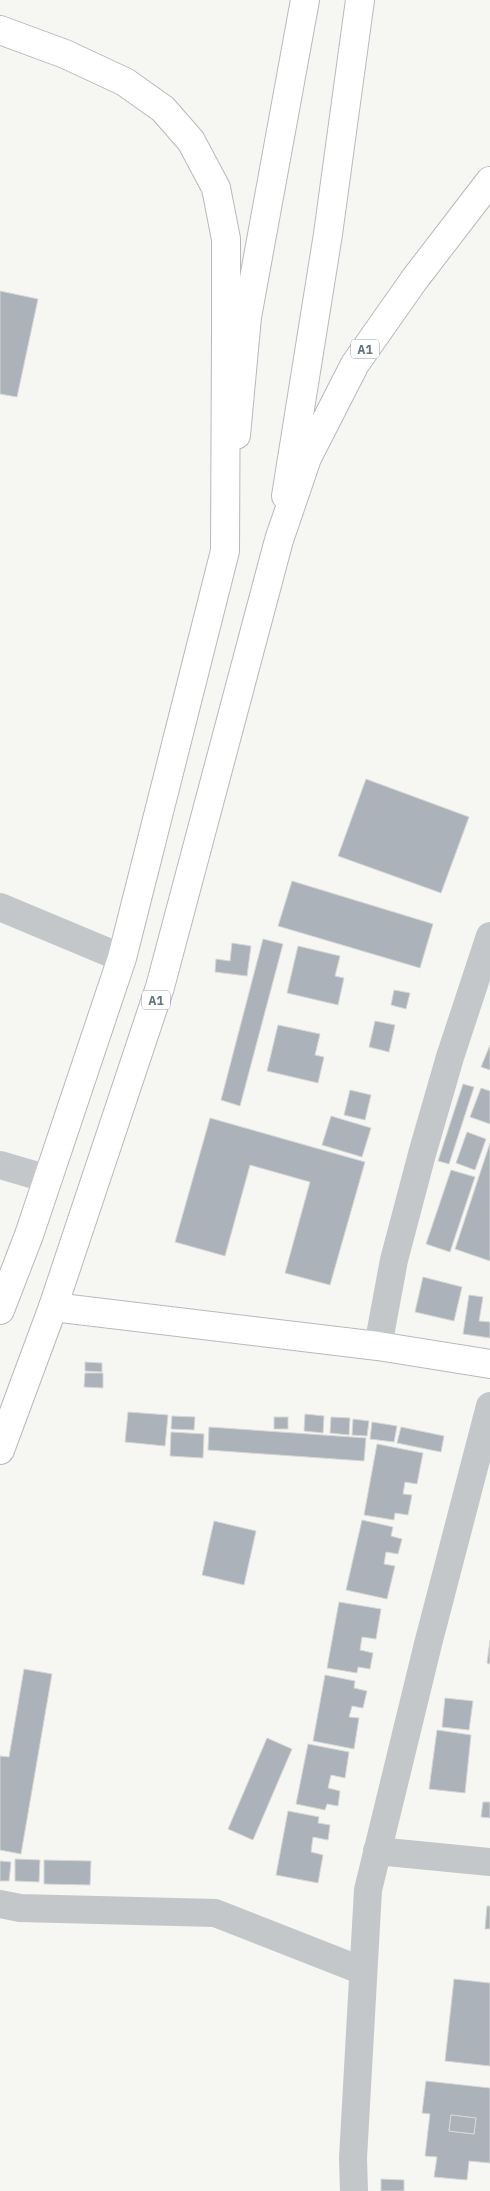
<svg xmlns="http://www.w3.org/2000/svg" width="490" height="2191" font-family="'IBM Plex Sans',sans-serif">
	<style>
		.building { fill: #abb2b9; stroke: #d7d7d5; fill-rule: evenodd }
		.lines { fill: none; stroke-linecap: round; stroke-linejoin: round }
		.secondary-casing { stroke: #b5babf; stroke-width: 30 }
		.primary-casing { stroke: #b6babe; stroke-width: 30 }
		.highway-casing { stroke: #b6b9bc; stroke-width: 30 }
		.street { stroke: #c3c7ca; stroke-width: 28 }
		.secondary { stroke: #fff; stroke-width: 28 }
		.primary { stroke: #fff; stroke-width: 28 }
		.highway { stroke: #fff; stroke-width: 28 }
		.labels { text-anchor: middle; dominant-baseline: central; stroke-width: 5; stroke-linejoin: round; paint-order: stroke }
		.shield { fill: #fff; stroke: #929ea9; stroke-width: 1 }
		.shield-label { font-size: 12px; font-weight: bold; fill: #647484 }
	</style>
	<rect width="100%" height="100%" fill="#f6f6f2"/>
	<g class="building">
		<polygon points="0,291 38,299 17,397 0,394"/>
		<polygon points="366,779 469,817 441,893 338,856"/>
		<polygon points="292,881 433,924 420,968 278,926"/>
		<polygon points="263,939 283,944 240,1106 221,1100"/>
		<polygon points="232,943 251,946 247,976 215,972 216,959 230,961"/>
		<polygon points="298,946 340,956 335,976 344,978 338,1005 287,993"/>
		<polygon points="394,990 410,993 406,1009 391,1005"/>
		<polygon points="375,1021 395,1025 389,1052 369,1047"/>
		<polygon points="278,1025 320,1034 315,1055 324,1057 318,1083 267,1071"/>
		<polygon points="490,1045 490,1070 481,1067"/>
		<polygon points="463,1084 474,1087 449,1164 438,1161"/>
		<polygon points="481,1088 490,1091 490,1124 470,1117"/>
		<polygon points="350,1090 371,1095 365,1120 344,1115"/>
		<polygon points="331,1116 371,1128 362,1157 322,1145"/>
		<polygon points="210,1118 365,1162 330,1285 285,1273 310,1182 250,1165 225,1256 175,1242"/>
		<polygon points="467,1132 486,1139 475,1170 456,1163"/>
		<polygon points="490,1143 490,1261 455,1249"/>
		<polygon points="451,1170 475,1177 450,1252 426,1244"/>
		<polygon points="423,1277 462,1287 454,1321 415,1312"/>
		<polygon points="469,1295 483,1297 479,1321 490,1322 490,1338 463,1334"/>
		<polygon points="85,1362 102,1363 102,1372 85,1371"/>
		<polygon points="85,1373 103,1373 103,1388 84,1387"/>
		<polygon points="128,1412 168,1415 165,1446 125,1442"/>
		<polygon points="305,1414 324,1416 323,1433 304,1431"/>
		<polygon points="172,1416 195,1417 194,1430 171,1429"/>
		<rect x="274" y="1417" width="14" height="12"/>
		<polygon points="331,1417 350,1418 349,1435 330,1433"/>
		<polygon points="353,1419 369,1421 367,1436 352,1435"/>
		<polygon points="372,1422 397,1426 394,1442 370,1439"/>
		<polygon points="209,1427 366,1438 364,1461 208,1450"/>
		<polygon points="401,1427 444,1436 441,1452 397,1443"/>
		<polygon points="171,1432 204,1434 203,1458 170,1456"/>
		<polygon points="377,1444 423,1453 417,1484 405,1482 403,1494 412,1495 408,1515 395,1513 394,1520 364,1515"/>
		<polygon points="362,1520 393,1527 391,1536 402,1539 398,1554 386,1552 384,1564 395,1566 387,1599 346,1590"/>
		<polygon points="214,1521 256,1531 244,1585 202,1575"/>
		<polygon points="339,1602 381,1609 376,1639 362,1637 360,1650 373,1653 370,1669 358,1667 357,1673 327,1668"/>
		<polygon points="490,1640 490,1664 487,1663"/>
		<polygon points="24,1669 52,1674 21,1854 0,1850 0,1756 9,1757"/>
		<polygon points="325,1675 355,1681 354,1688 367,1691 363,1708 352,1706 349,1717 359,1718 354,1749 313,1741"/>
		<polygon points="445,1698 473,1701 469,1730 442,1727"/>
		<polygon points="437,1730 471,1735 465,1793 429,1789"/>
		<polygon points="267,1738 292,1749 253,1840 228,1829"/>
		<polygon points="308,1744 349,1752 345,1778 331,1775 328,1788 340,1791 338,1806 327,1804 325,1810 296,1804"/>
		<polygon points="483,1802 490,1802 490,1818 481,1817"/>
		<polygon points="288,1811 319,1817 318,1823 330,1825 328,1840 313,1837 311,1852 323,1855 318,1883 276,1875"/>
		<polygon points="15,1859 40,1860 39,1882 15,1881"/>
		<polygon points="44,1860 91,1861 90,1885 44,1884"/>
		<polygon points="0,1861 11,1862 9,1881 0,1881"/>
		<polygon points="487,1906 490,1906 490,1929 485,1929"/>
		<polygon points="454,1979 490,1983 490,2066 445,2061"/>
		<path d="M426,2081L490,2088V2163L469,2161L467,2180L434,2177L437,2157L425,2156L430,2114L422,2113ZM451,2115L476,2118L474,2134L449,2131Z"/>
		<polygon points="451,2115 476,2118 474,2134 449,2131"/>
		<polygon points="381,2179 404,2180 404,2191 381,2191"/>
	</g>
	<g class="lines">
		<defs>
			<polyline id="secondary" points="53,1307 378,1346 490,1364"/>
			<g id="primary">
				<polyline points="236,435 247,317 305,0"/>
				<polyline points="286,496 328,234 360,0"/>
			</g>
			<g id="highway">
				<polyline points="0,30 65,54 125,82 163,109 191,141 216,188 226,239 226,333 225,551 122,958 29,1235 0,1310"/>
				<polyline points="0,1450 53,1307 160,987 279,540 307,458 355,364 414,280 490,181"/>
			</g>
		</defs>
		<use href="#secondary" class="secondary-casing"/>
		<use href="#primary" class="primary-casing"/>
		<use href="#highway" class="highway-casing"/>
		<g class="street">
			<polyline points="0,907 122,958"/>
			<polyline points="0,1165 48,1179"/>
			<polyline points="378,1346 394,1260 422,1154 450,1057 490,936"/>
			<polyline points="377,1851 490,1862"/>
			<polyline points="0,1904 20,1908 215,1913 363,1971"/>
			<polyline points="354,2191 353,2158 368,1890 428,1644 490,1406"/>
		</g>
		<use href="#secondary" class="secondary"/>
		<use href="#primary" class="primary"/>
		<use href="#highway" class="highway"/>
	</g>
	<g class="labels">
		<g class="shield">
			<rect x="351" y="339.5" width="28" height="19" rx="4"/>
			<rect x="142" y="990.5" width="28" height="19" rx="4"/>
		</g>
		<g class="shield-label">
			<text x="365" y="349">A1</text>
			<text x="156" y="1000">A1</text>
		</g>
	</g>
</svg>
